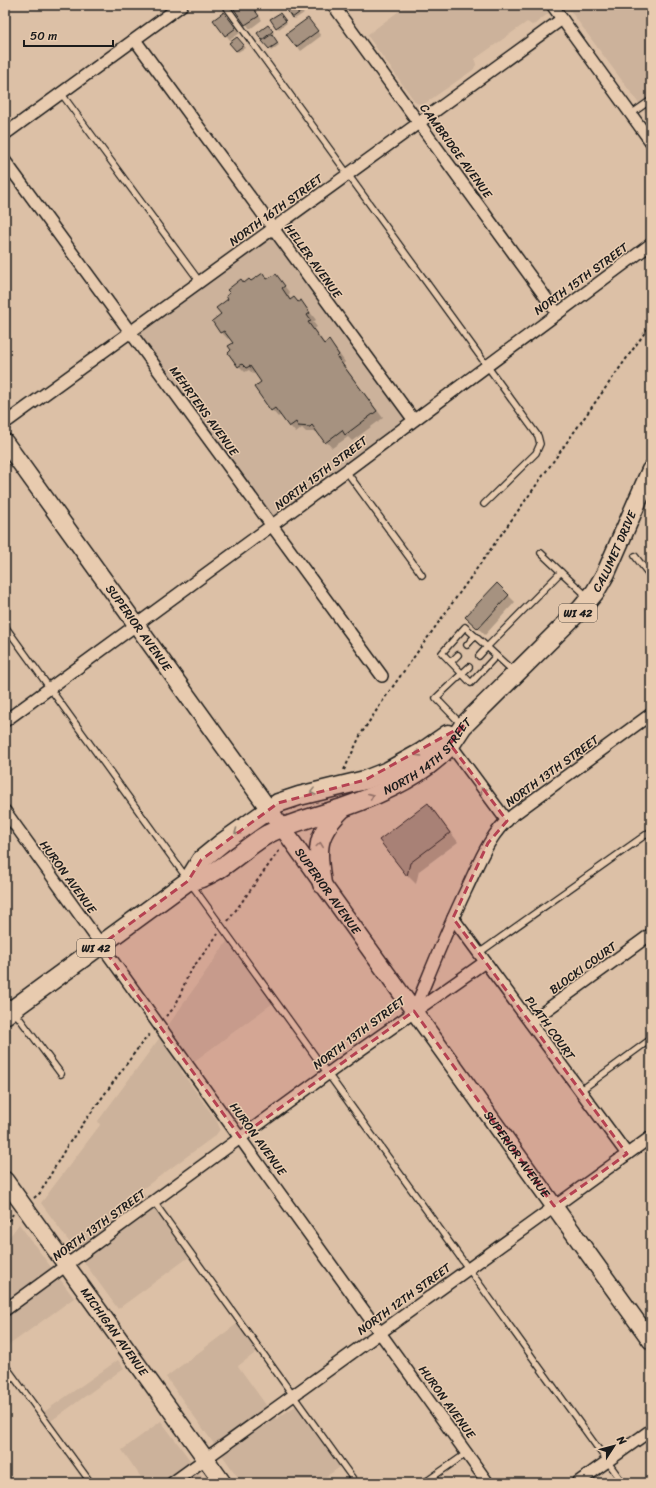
<svg xmlns="http://www.w3.org/2000/svg" width="656" height="1488" font-family="Sriracha,sans-serif">
	<style>
		.built { fill: #ccb29b }
		.shadow { fill: #0003 }
		.building { fill: #a69280; stroke: #1c1c1c }
		.lines { fill: none; stroke-linecap: round; stroke-linejoin: round }
		.lane-casing { stroke: #1c1c1c; stroke-width: 8 }
		.street-casing { stroke: #1c1c1c; stroke-width: 14 }
		.secondary-casing { stroke: #1c1c1c; stroke-width: 19 }
		.primary-casing { stroke: #1c1c1c; stroke-width: 21 }
		.path { stroke: #1c1c1c; stroke-width: 2; stroke-dasharray: 3 3; stroke-linecap: butt }
		.lane { stroke: #e8cbaf; stroke-width: 5.5 }
		.street { stroke: #e8cbaf; stroke-width: 11 }
		.secondary { stroke: #e8cbaf; stroke-width: 16 }
		.primary { stroke: #e8cbaf; stroke-width: 18 }
		.oneway { stroke: #8c7c6d }
		.marked { fill: #b64252; fill-opacity: 0.2; stroke: #b64252; stroke-width: 3; stroke-dasharray: 8 5; stroke-linejoin: round }
		.labels { text-anchor: middle; dominant-baseline: central; stroke-width: 3; stroke-linejoin: round; paint-order: stroke }
		.shield { fill: #e8cbaf; stroke: #595048; stroke-width: 1 }
		.shield-label { font-size: 11px; font-weight: bold; fill: #1c1c1c }
		.street-label { font-size: 12px; fill: #1c1c1c; stroke: #e8cbaf }
	</style>
	<rect width="100%" height="100%" fill="#dcc0a6"/>
	<filter id="ink" filterUnits="userSpaceOnUse"><feTurbulence type="fractalNoise" baseFrequency=".025" numOctaves="2"/><feDisplacementMap in="SourceGraphic" scale="8" xChannelSelector="R" yChannelSelector="G"/><feConvolveMatrix kernelMatrix="1 2 1 2 8 2 1 2 1" color-interpolation-filters="sRGB"/></filter>
	<g filter="url(#ink)">
		<g class="built">
			<polygon points="407,5 559,5 535,24 532,25 527,22 475,59 476,65 473,70 424,104 421,104 416,103 367,35"/>
			<polygon points="566,5 651,5 651,120 623,82"/>
			<polygon points="273,229 413,419 272,525 129,332"/>
			<polygon points="228,940 273,1003 181,1071 217,1121 220,1129 216,1135 141,1190 189,1257 118,1309 41,1203 100,1125 98,1121 158,1040"/>
			<polygon points="19,1224 74,1298 5,1348 5,1243"/>
			<polygon points="238,1323 258,1351 238,1366 276,1419 297,1405 340,1467 317,1483 242,1483 166,1377"/>
			<polygon points="118,1360 124,1368 51,1421 44,1412"/>
			<polygon points="161,1421 207,1483 145,1483 122,1450"/>
		</g>
		<g class="shadow">
			<polygon points="234,5 251,5 262,20 250,29 233,6"/>
			<polygon points="265,5 278,5 270,11"/>
			<polygon points="296,5 298,5 304,13 295,19 293,17"/>
			<polygon points="224,13 240,33 230,40 214,20"/>
			<polygon points="281,16 287,23 279,29 271,20"/>
			<polygon points="308,19 321,36 301,51 287,34"/>
			<polygon points="270,28 274,33 272,35 279,45 271,51 263,39"/>
			<polygon points="239,40 245,48 238,52 231,43"/>
			<polygon points="263,274 268,280 275,275 290,293 288,295 291,300 299,303 301,302 307,308 316,320 313,322 317,327 314,329 325,344 328,342 335,348 345,362 343,364 383,418 352,441 348,437 332,448 318,432 306,432 302,428 296,433 281,415 278,417 272,410 263,382 256,372 253,374 249,370 245,372 239,366 233,350 234,343 230,337 228,339 221,332 222,314 230,300 244,284 251,282"/>
			<polygon points="497,584 515,602 485,635 467,617"/>
			<polygon points="428,805 436,813 458,842 419,871 416,884 408,876 381,840"/>
		</g>
		<g class="building">
			<polygon points="233,5 251,5 259,16 245,25 232,6"/>
			<polygon points="294,5 299,5 303,10 292,18 287,10"/>
			<polygon points="224,12 236,28 225,36 213,20"/>
			<polygon points="280,13 286,21 276,28 270,19"/>
			<polygon points="308,18 318,31 296,47 286,34"/>
			<polygon points="268,25 273,31 262,40 257,33"/>
			<polygon points="272,34 278,43 269,49 262,41"/>
			<polygon points="237,37 244,45 236,51 229,43"/>
			<polygon points="263,273 267,279 276,274 285,286 282,288 290,300 294,297 298,302 301,300 310,313 307,315 311,321 308,322 324,344 329,340 339,355 337,357 377,411 345,435 342,430 325,443 312,425 310,427 298,426 296,422 289,427 275,408 271,411 254,387 261,382 250,366 246,368 242,364 238,367 228,353 231,350 228,346 233,343 224,331 220,333 212,321 221,314 216,308 228,299 226,296 230,293 227,290 241,279 244,283 249,279 251,281"/>
			<polygon points="497,583 509,595 478,629 465,617"/>
			<polygon points="428,803 450,833 410,863 407,876 379,840"/>
		</g>
		<g class="lines">
			<defs>
				<g id="lane">
					<polyline points="225,5 538,436 540,444 536,453 484,504"/>
					<polyline points="61,93 200,282"/>
					<polyline points="631,114 651,100"/>
					<polyline points="346,471 422,575"/>
					<polyline points="541,553 561,572"/>
					<polyline points="635,556 651,577"/>
					<polyline points="5,626 623,1483"/>
					<polyline points="467,645 475,636"/>
					<polyline points="479,656 487,647 514,672"/>
					<polyline points="496,656 471,683 442,653 465,627 487,647 561,572 588,597"/>
					<polyline points="451,662 458,655"/>
					<polyline points="461,724 436,698 469,667"/>
					<polyline points="479,953 651,831"/>
					<polyline points="5,999 61,1074"/>
					<polyline points="580,1091 651,1039"/>
					<polyline points="154,1202 356,1483"/>
					<polyline points="5,1365 91,1483"/>
					<polyline points="424,1483 467,1453"/>
				</g>
				<g id="street">
					<polyline points="333,5 557,313"/>
					<polyline points="552,5 651,142"/>
					<polyline points="135,40 413,419"/>
					<polyline points="5,134 182,5"/>
					<polyline points="5,161 382,676"/>
					<polyline points="5,423 562,19"/>
					<polyline points="5,721 346,471 651,244"/>
					<polyline points="450,744 507,821"/>
					<polyline points="5,811 488,1483"/>
					<polyline points="453,918 627,1154"/>
					<path d="M414,1011C431,970 447,929 466,890C479,863 489,834 513,815L651,714"/>
					<polyline points="530,1022 651,934"/>
					<polyline points="5,1310 356,1053 485,962"/>
					<polyline points="172,1483 651,1137"/>
					<polyline points="577,1483 651,1430"/>
				</g>
				<g id="secondary">
					<path id="s1" d="M5,442L651,1341"/>
					<path id="s2" d="M5,1180L223,1483"/>
				</g>
				<g id="primary">
					<path id="s3" d="M188,881C216,879 244,847 268,834C292,822 317,816 342,808C379,795 426,775 451,744C455,738 459,732 463,726L581,609L595,592L606,573L651,470"/>
					<path d="M322,884C317,847 315,835 343,808"/>
					<polyline points="5,1015 188,881 201,860 223,842 278,803 299,796 365,780 388,771 422,752 448,734"/>
				</g>
			</defs>
			<use href="#lane" class="lane-casing"/>
			<use href="#street" class="street-casing"/>
			<use href="#secondary" class="secondary-casing"/>
			<use href="#primary" class="primary-casing"/>
			<g class="path">
				<polyline points="344,770 361,734 384,699 651,324"/>
				<polyline points="228,921 278,852 282,850"/>
				<polyline points="166,1016 175,1007 189,973 218,934"/>
				<polyline points="34,1198 40,1193 67,1146 141,1044 151,1033"/>
				<polyline points="5,1226 13,1214"/>
			</g>
			<use href="#lane" class="lane"/>
			<use href="#street" class="street"/>
			<use href="#secondary" class="secondary"/>
			<use href="#primary" class="primary"/>
		</g>
		<defs><path id="oneway-chevron" d="M-2-3.5L2.5 0L-2 3.5" fill="none" stroke-width="1.6" stroke-linecap="round" stroke-linejoin="round"/></defs>
		<g class="oneway">
			<use href="#oneway-chevron" transform="translate(418 754) rotate(150)"/>
			<use href="#oneway-chevron" transform="translate(483 790) rotate(-127)"/>
			<use href="#oneway-chevron" transform="translate(313 792) rotate(166)"/>
			<use href="#oneway-chevron" transform="translate(371 796) rotate(-23)"/>
			<use href="#oneway-chevron" transform="translate(237 832) rotate(144)"/>
			<use href="#oneway-chevron" transform="translate(320 845) rotate(-82)"/>
		</g>
	</g>
	<path class="marked" d="M463,726L450,744L507,821L488,843L453,918L627,1154L554,1206L414,1011L240,1137L101,945L188,881L201,860L278,803L365,780Z"/>
	<g class="labels">
		<g class="shield">
			<rect x="559" y="604" width="38" height="18" rx="3"/>
			<rect x="77" y="939" width="38" height="18" rx="3"/>
		</g>
		<g class="shield-label">
			<text x="578" y="613">WI 42</text>
			<text x="96" y="948">WI 42</text>
		</g>
		<g class="street-label">
			<text transform="translate(456 151) rotate(54)">CAMBRIDGE AVENUE</text>
			<text transform="translate(276 210) rotate(-36)">NORTH 16TH STREET</text>
			<text transform="translate(313 261) rotate(54)">HELLER AVENUE</text>
			<text transform="translate(581 279) rotate(-36)">NORTH 15TH STREET</text>
			<text transform="translate(204 411) rotate(54)">MEHRTENS AVENUE</text>
			<text transform="translate(321 473) rotate(-37)">NORTH 15TH STREET</text>
			<text stroke="none"><textPath href="#s3" startOffset="555">CALUMET DRIVE</textPath></text>
			<text stroke="none"><textPath href="#s1" startOffset="229">SUPERIOR AVENUE</textPath></text>
			<text stroke="none"><textPath href="#s3" startOffset="274">NORTH 14TH STREET</textPath></text>
			<text transform="translate(552 771) rotate(-36)">NORTH 13TH STREET</text>
			<text transform="translate(68 877) rotate(54)">HURON AVENUE</text>
			<text stroke="none"><textPath href="#s1" startOffset="553">SUPERIOR AVENUE</textPath></text>
			<text transform="translate(583 968) rotate(-36)">BLOCKI COURT</text>
			<text transform="translate(550 1028) rotate(54)">PLATH COURT</text>
			<text transform="translate(359 1033) rotate(-37)">NORTH 13TH STREET</text>
			<text transform="translate(258 1139) rotate(54)">HURON AVENUE</text>
			<text stroke="none"><textPath href="#s1" startOffset="877">SUPERIOR AVENUE</textPath></text>
			<text transform="translate(99 1225) rotate(-36)">NORTH 13TH STREET</text>
			<text transform="translate(404 1299) rotate(-36)">NORTH 12TH STREET</text>
			<text stroke="none"><textPath href="#s2" startOffset="187">MICHIGAN AVENUE</textPath></text>
			<text transform="translate(447 1402) rotate(54)">HURON AVENUE</text>
		</g>
	</g>
	<rect width="656" height="1488" fill="none" stroke="#e8cbaf" stroke-width="20"/>
	<rect x="10" y="10" width="636" height="1468" fill="none" stroke="#1c1c1c" stroke-width="1.5" filter="url(#ink)"/>
	<g transform="translate(614 1446) rotate(54)" stroke="#e8cbaf" stroke-width="3" paint-order="stroke">
	<path d="M0-3L7 15L0 10L-7 15Z" fill="#1c1c1c"/>
	<text y="-6" font-size="11" font-weight="bold" text-anchor="middle" fill="#1c1c1c">N</text>
	</g>
	<path d="M24 40v6h89v-6" fill="none" stroke="#1c1c1c" stroke-width="2"/>
	<text x="30" y="40" font-size="12" fill="#1c1c1c" stroke="#e8cbaf" stroke-width="3" paint-order="stroke">50 m</text>
</svg>
